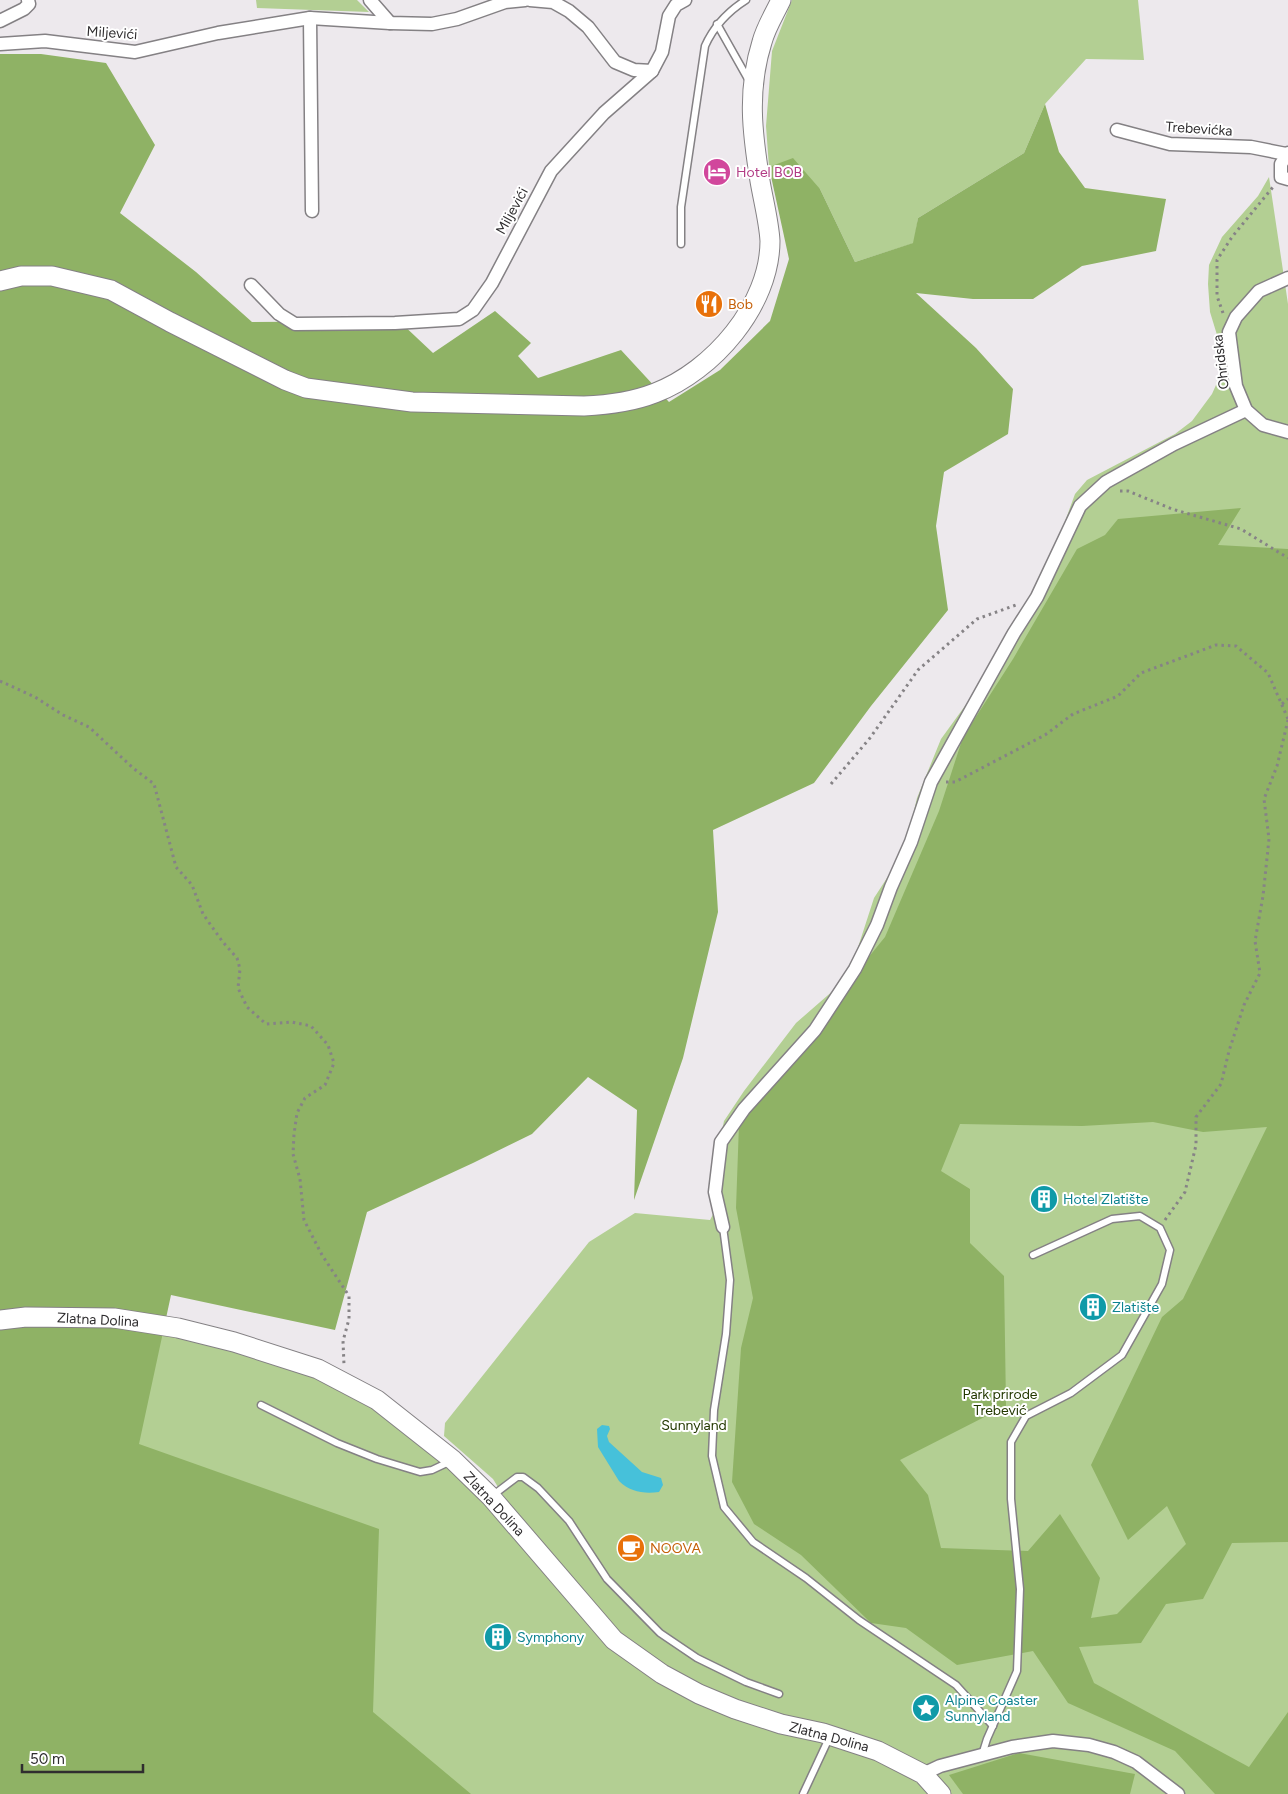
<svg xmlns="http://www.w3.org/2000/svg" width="1288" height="1794" font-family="Figtree,sans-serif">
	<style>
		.green { fill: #b3cf93 }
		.forest { fill: #8fb265; fill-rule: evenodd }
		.water { fill: #46c1da }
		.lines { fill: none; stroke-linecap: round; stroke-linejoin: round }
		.service-casing { stroke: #848184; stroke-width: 9 }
		.minor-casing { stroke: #848184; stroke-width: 15 }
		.secondary-casing { stroke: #848184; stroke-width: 21 }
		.path { stroke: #868386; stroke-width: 3; stroke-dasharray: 2.5 4; stroke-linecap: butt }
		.service { stroke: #fff; stroke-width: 6 }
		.minor { stroke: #fff; stroke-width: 12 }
		.secondary { stroke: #fff; stroke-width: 19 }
		.labels { text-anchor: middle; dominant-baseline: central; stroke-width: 4; stroke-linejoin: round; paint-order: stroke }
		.street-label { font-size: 14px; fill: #2f2d2f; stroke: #fff }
		.hotel-label { font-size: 14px; fill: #b23c85; stroke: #fff; text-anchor: start }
		.food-label { font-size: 14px; fill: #c56008; stroke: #fff; text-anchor: start }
		.culture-label { font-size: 14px; fill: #0d838f; stroke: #fff; text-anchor: start }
		.park-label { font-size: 14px; fill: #233800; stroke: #fff }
	</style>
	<rect width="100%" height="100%" fill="#ede9ed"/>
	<g class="green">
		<polygon points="256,0 357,0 369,12 257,8"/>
		<polygon points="792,0 1138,0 1144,60 1086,59 1045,104 1024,153 918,218 914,243 855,262 820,189 769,167 766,126 772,51"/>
		<polygon points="1269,177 1288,304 1288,1794 0,1794 0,1309 224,1337 378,1404 514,1513 493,1479 444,1436 445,1423 589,1242 635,1213 710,1220 717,1207 720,1140 724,1121 744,1091 796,1023 835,989 850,972 874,898 898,861 908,836 917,798 941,739 970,699 1024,611 1056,546 1075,494 1087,480 1175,434 1192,421 1212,394 1220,376 1223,362 1221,348 1210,312 1208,284 1209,265 1222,237 1258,196"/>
	</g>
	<g class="forest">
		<polygon points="0,54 41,54 106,63 155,145 120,213 196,272 252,322 399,321 433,353 495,311 531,343 518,356 538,378 621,350 669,402 720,370 770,321 789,259 769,167 793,158 820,189 855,262 913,243 918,218 1024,153 1045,104 1059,152 1085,188 1166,199 1156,251 1082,266 1033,299 973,299 916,293 976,348 1013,389 1008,434 944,472 936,526 948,610 871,706 814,783 713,830 718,912 683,1058 634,1200 637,1110 588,1077 532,1134 473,1163 367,1212 335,1330 171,1295 139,1444 379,1529 373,1712 471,1794 0,1794"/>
		<path d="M1241,508L1218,545L1288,549V1542L1232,1543L1203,1599L1166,1604L1141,1643L1079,1647L1094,1683L1249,1767L1288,1712V1794H1215L1175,1751L1068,1703L1033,1651L957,1665L906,1628L871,1623L801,1555L754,1524L732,1482L741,1348L753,1298L736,1208L739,1124L815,1023L885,937L939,811L963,737L1013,659L1077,549L1105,535L1118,519ZM1153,1122L1203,1132L1267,1127L1183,1299L1162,1317L1091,1465L1128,1540L1167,1506L1186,1544L1117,1614L1091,1618L1100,1578L1060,1514L1028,1551L941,1548L928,1495L900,1460L1006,1406L1004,1276L970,1243V1189L941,1171L960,1124L1082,1126Z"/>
		<polygon points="1019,1753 1135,1774 1130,1794 963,1794 949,1775"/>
	</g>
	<path class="water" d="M602,1425L609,1426L610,1429L607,1436L609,1442L642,1472L661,1478L663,1485L659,1492C644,1494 630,1492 619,1481L598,1447L597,1429Z"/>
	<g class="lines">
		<defs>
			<g id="service">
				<polyline points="717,24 748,79"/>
				<path d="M681,244V207L705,46C714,26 727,12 746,0"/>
				<polyline points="723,1227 730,1280 726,1334 714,1410 712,1456 724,1507 753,1542 806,1578 859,1620 956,1685 993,1726"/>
				<polyline points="261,1405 337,1443 377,1459 420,1472 432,1470 451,1461"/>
				<polyline points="492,1496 517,1477 523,1477 538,1488 569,1521 607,1579 660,1633 697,1658 746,1682 779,1694"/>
				<polyline points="982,1755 987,1739 1017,1671 1020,1589 1011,1499 1011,1442 1026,1416 1071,1393 1122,1355 1162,1284 1170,1250 1160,1228 1140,1216 1112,1219 1033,1255"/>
				<polyline points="803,1794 830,1736"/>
			</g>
			<g id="minor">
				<polyline points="370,0 390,23"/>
				<polyline points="530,0 553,2 569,11 588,27 615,62 634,70 652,71"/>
				<polyline points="310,18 312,211"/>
				<polyline points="0,21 24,9 29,4 28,0"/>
				<polyline points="0,44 45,41 135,52 218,33 310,18 390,23 432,24 457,19 505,2 525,0"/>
				<polyline points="1117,130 1170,144 1251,147 1286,154"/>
				<polyline points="1288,153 1281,164 1281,177 1288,179"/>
				<polyline points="1288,278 1259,291 1236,317 1229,332 1236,386 1246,410 1263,425 1288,432"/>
				<polyline points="251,285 279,314 295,324 395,323 459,319 473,310 492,283 551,171 604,113 652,71 662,52 669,16 676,5 685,0"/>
				<polyline points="723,1227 715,1192 721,1142 744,1109 815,1030 855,969 877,925 891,887 911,842 931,782 1014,633 1037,597 1080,506 1106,482 1174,444 1246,410"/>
				<polyline points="923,1774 940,1766 1012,1747 1053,1741 1089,1745 1114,1752 1136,1762 1178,1794"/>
			</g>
			<g id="secondary">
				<path d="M0,281L21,276H52L111,290L170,322L285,380L306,388L412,402L584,406C608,405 632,402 655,393C713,371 770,305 770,241C769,222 763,199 760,181C752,132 747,90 762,42C766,27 775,13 781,0"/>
				<polyline points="0,1320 26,1317 114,1318 178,1328 234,1342 318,1369 377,1400 453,1460 491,1497 614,1640 662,1674 699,1694 735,1709 781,1724 823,1733 878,1751 923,1774 941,1794"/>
			</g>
		</defs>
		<use href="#service" class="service-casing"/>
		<use href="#minor" class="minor-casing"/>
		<use href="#secondary" class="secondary-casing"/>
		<g class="path">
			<polyline points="1223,313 1217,296 1217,260 1232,237 1273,187"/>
			<polyline points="1120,491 1128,491 1172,509 1241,529 1288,558"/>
			<polyline points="0,681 35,697 63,715 89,727 133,768 154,784 176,867 192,885 203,914 222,941 237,958 240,969 238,988 247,1007 266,1024 292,1022 311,1026 328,1045 334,1063 325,1085 305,1098 297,1113 294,1134 293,1154 300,1179 304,1220 322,1255 349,1296 349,1319 343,1341 344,1365"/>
			<polyline points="1282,704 1288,699"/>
			<polyline points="946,782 955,782 1045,735 1073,714 1118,696 1141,673 1216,645 1236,646 1268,673 1288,719"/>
			<polyline points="831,784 870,738 918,670 977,619 1016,605"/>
			<polyline points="1165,1220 1185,1192 1196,1145 1196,1117 1221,1084 1229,1051 1244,1005 1260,973 1255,941 1263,896 1269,839 1264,799 1277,766 1288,720"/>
		</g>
		<use href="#service" class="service"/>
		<use href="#minor" class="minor"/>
		<use href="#secondary" class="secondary"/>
	</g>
	<defs>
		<symbol id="hotel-disc" viewBox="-11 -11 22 22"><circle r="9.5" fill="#d1479c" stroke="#fff"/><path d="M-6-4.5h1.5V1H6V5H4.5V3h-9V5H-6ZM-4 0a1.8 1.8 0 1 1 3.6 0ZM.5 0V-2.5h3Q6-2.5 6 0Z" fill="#fff"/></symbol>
		<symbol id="restaurant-disc" viewBox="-11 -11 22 22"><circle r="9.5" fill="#e8710a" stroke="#fff"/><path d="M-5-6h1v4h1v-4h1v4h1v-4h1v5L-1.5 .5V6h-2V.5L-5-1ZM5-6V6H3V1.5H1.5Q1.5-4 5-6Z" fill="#fff"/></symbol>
		<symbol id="building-disc" viewBox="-11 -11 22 22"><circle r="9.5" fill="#0f9aa8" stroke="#fff"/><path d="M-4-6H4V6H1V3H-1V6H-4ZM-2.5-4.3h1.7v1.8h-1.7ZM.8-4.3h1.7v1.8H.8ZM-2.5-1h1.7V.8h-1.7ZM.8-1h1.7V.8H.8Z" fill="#fff"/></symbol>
		<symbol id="cafe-disc" viewBox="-11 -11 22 22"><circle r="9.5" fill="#e8710a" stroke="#fff"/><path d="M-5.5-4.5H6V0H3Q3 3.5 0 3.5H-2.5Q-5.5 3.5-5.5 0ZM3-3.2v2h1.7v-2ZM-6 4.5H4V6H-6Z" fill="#fff"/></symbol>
		<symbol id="sight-disc" viewBox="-11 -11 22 22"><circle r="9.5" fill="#0f9aa8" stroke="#fff"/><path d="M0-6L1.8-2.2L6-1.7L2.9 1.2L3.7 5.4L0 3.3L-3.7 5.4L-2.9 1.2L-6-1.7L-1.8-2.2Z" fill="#fff"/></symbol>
	</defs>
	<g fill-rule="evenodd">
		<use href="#hotel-disc" x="701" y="156" width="32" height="32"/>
		<use href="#restaurant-disc" x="693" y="288" width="32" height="32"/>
		<use href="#building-disc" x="1028" y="1183" width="32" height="32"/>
		<use href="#building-disc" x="1077" y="1291" width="32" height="32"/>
		<use href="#cafe-disc" x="615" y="1532" width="32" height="32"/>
		<use href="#building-disc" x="482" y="1621" width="32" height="32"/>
		<use href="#sight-disc" x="910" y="1692" width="32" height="32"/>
	</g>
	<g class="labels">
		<g class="street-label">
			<text transform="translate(112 33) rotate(4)">Miljevići</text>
			<text transform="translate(1199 129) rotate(4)">Trebevićka</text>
			<text transform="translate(512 211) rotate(-61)">Miljevići</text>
			<text transform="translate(1221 362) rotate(-97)">Ohridska</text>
			<text transform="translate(98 1320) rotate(3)">Zlatna Dolina</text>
			<text transform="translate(494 1504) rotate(47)">Zlatna Dolina</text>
			<text transform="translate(829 1737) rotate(15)">Zlatna Dolina</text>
		</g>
		<g class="hotel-label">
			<text x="736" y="172">Hotel BOB</text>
		</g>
		<g class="food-label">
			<text x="728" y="304">Bob</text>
			<text x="650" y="1548">NOOVA</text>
		</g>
		<g class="culture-label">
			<text x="1063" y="1199">Hotel Zlatište</text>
			<text x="1112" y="1307">Zlatište</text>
			<text x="517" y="1637">Symphony</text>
			<text x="945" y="1700">Alpine Coaster<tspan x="945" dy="16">Sunnyland</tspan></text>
		</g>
		<g class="park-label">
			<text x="1000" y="1394">Park prirode<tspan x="1000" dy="16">Trebević</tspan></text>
			<text x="694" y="1425">Sunnyland</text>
		</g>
	</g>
	<path d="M22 1764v8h121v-8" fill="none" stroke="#2f2d2f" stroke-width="2.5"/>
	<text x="30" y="1764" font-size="15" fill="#2f2d2f" stroke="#ffffff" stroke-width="4" paint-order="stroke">50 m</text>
</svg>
